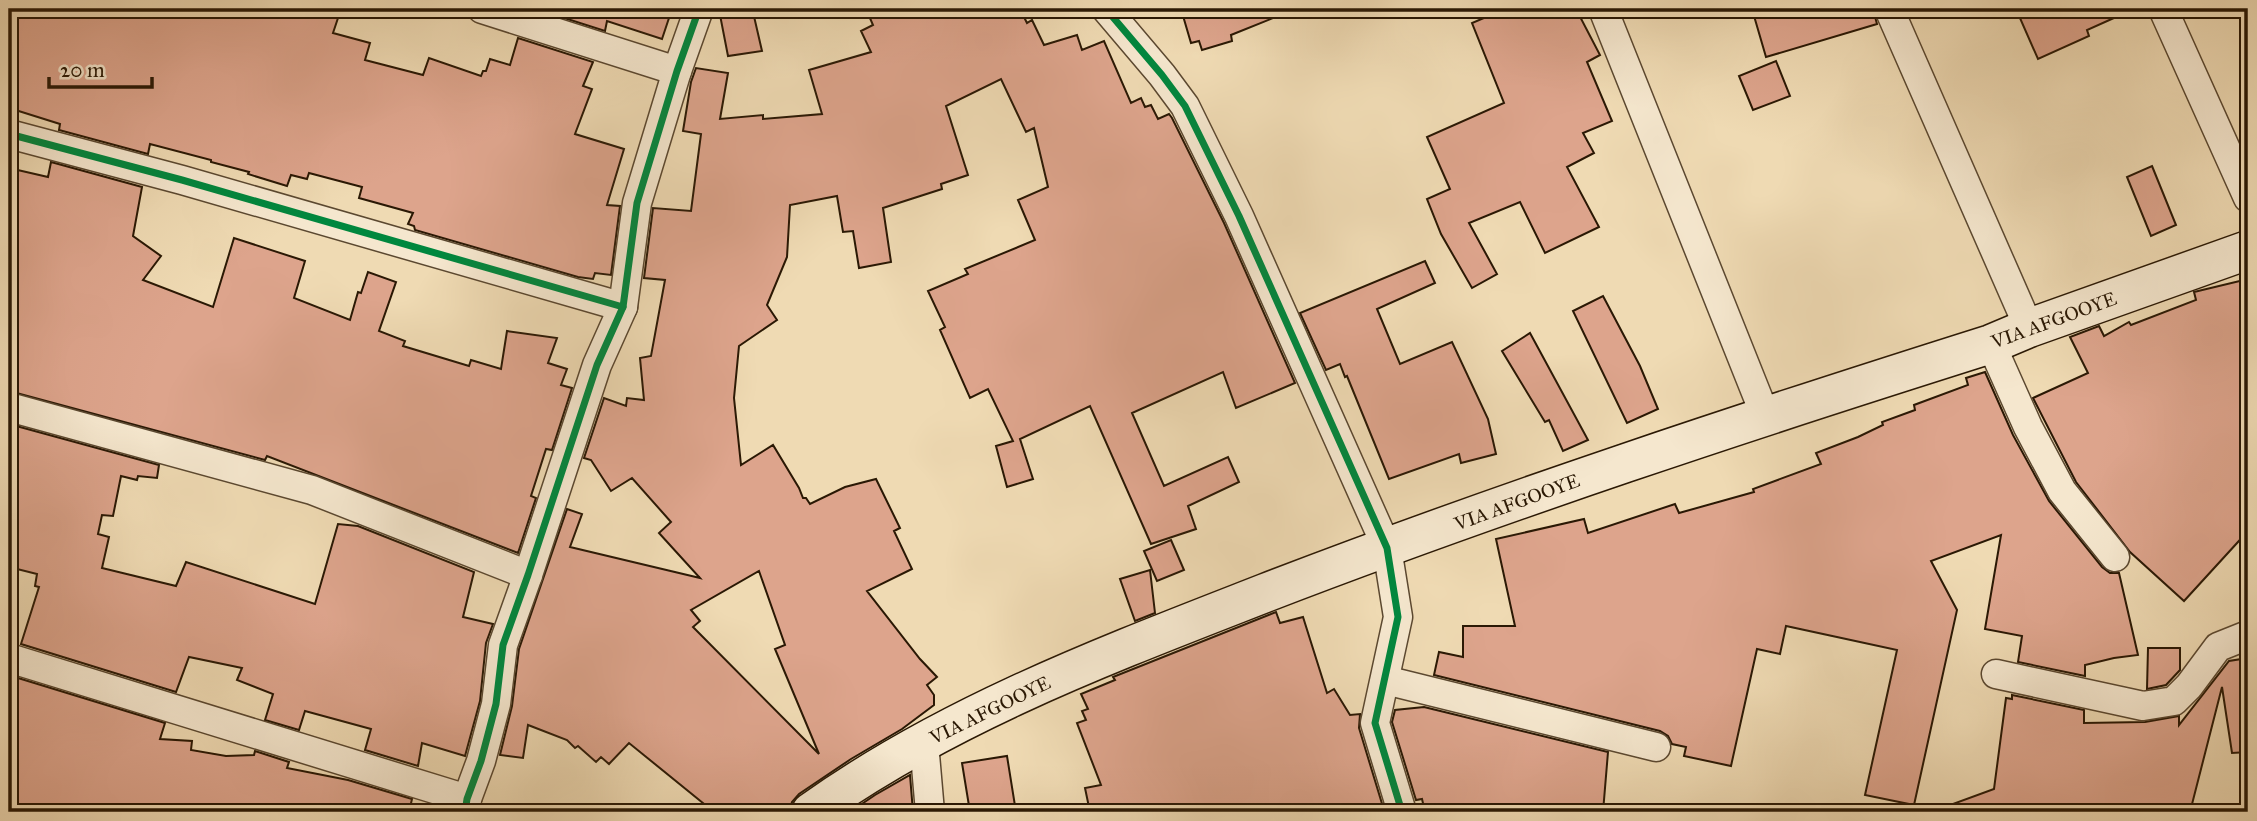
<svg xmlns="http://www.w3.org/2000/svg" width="2257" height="821" font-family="'IM FELL Great Primer',serif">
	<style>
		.building { fill: #dda48c; stroke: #2a1804; stroke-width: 2; fill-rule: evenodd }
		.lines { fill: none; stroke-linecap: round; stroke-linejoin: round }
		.minor-casing { stroke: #5b4830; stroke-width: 31 }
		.secondary-casing { stroke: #2a1804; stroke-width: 41 }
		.minor { stroke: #f5e7ce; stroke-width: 28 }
		.secondary { stroke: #f5e7ce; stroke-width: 38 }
		.cycleway-casing { stroke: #f5e7ce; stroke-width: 11 }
		.cycleway { stroke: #00873e; stroke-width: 7 }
		.labels { text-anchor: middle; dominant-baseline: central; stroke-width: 5; stroke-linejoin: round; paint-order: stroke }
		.street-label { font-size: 19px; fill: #2a1804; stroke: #f5e7ce }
	</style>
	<rect width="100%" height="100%" fill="#efdab3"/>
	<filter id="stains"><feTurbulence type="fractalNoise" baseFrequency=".00286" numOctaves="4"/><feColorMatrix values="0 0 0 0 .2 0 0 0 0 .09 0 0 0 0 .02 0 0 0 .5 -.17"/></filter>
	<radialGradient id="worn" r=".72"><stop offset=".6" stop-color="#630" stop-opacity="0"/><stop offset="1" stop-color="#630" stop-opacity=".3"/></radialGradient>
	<g class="building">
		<polygon points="9,9 341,9 333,33 370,43 365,60 423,75 429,58 481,76 483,71 486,71 490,59 510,65 518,38 593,62 583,86 592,89 575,134 624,149 607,205 620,206 611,275 595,273 593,279 578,277 415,230 414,226 408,224 413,213 359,198 362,187 309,173 307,179 291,175 287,186 248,174 249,172 211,162 211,160 150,144 148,154 59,130 60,124 9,108"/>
		<polygon points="536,9 672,9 662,39 607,21 605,31"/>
		<path d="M866,9H1020L1027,23L1032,20L1044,45L1077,35L1082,50L1104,41L1131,103L1141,98L1145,107L1151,105L1158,119L1169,114L1172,118L1224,223L1295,383L1236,408L1223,372L1132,413L1164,486L1228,457L1239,482L1188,506L1196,529L1151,544L1090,406L1020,439L1033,479L1007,487L996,446L1013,441L988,389L970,398L940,330L945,327L928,291L968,274L965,269L1035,240L1018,200L1048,187L1034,128L1026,132L1001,79L946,106L968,175L941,184L942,189L883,208L891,262L859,268L853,231L843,232L837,196L790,205L787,257L767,305L777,320L739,346L734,398L741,465L773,445L799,488L803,498H806L810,504L845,487L876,479L900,528L894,531L912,569L867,591L920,659L937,677L927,685L934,695V705L902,729L851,759L799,794L792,802L789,812H714L629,743L609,764L601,757L596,762L578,746L575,748L567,740L528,725L523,758L500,755L512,706L519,649L567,509L582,514L570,547L700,578L659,533L671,522L632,478L611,491L591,460L584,458L604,398L626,406L627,398L644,400L640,358L651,356L665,280L644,278L653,208L691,211L701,134L683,131L691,82L696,68L728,73L720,119L763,115V119L822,114L809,70L871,52L861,31L873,25ZM759,571L785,645L775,649L819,754L693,627L700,621L691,610Z"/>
		<polygon points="1181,9 1293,9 1293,10 1231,35 1232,41 1202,50 1199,41 1191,43"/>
		<polygon points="1505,9 1576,9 1600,55 1587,62 1612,121 1583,133 1594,153 1567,167 1599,227 1545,253 1520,202 1469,223 1497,274 1472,288 1441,234 1427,199 1450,189 1427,137 1504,103 1472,23"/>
		<polygon points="1752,9 1873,9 1877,24 1766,57"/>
		<polygon points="2016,9 2134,9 2087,30 2089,36 2038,59"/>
		<polygon points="753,12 762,51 728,56 720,15"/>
		<polygon points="1776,61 1790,96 1753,110 1739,76"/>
		<polygon points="51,162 142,187 133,236 161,256 143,280 213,307 234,238 305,261 294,298 350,320 358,292 361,293 368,272 396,282 379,331 405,341 403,346 469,366 471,360 501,369 507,331 557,338 548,363 567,369 561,385 572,388 552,450 546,449 531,496 536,498 518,553 267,456 265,460 9,391 9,168 48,177"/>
		<polygon points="2152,166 2176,225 2151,236 2127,177"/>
		<polygon points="1425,261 1435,283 1377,309 1400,364 1452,342 1488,419 1496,454 1461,463 1459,454 1389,479 1347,376 1345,377 1340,364 1326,370 1300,313"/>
		<polygon points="2248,279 2248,531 2184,601 2130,552 2076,482 2033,398 2088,373 2070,337 2099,326 2104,336 2129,322 2131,325 2196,300 2194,292"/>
		<polygon points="1603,296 1640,366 1658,409 1627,423 1573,311"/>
		<polygon points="1530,333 1588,440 1563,451 1549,420 1545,422 1502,351"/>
		<polygon points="1985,372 2013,435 2049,501 2102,567 2110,573 2119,573 2138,655 2114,658 2085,665 2085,676 2018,662 2022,636 1985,629 2001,535 1931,561 1957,610 1914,805 1865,795 1897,650 1786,626 1780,654 1757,649 1731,766 1684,756 1686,747 1672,744 1668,736 1660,731 1434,675 1439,652 1463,657 1463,626 1515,626 1496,539 1584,519 1588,533 1675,504 1679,513 1754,492 1753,489 1821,464 1816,453 1858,437 1883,425 1882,422 1915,410 1914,405 1968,385 1966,378"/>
		<polygon points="9,424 159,465 157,478 138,476 137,480 121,476 113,516 102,515 98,534 109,537 102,568 176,586 186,562 315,604 338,524 358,526 474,572 463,617 493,624 486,643 480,701 465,756 422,743 418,766 365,750 371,729 305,711 299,730 265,720 273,694 237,680 242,668 189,657 176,692 21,644 39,587 35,586 37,574 9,567"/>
		<polygon points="1171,540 1184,570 1157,581 1144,551"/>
		<polygon points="1150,570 1155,613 1135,621 1120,579"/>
		<polygon points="1276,612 1280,623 1303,617 1327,693 1334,689 1350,715 1360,714 1359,728 1383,807 1356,812 1090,812 1085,788 1101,785 1077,723 1086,720 1082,711 1088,709 1081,694 1115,680 1113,677"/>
		<polygon points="2148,648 2180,648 2180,670 2166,685 2147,689"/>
		<polygon points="2248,658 2248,752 2232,753 2222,687 2190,812 1940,812 1939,809 1994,789 2006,698 2012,699 2012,695 2084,710 2084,723 2145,722 2179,716 2179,725 2229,661"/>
		<polygon points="18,678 165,723 160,739 192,741 191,750 226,756 254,755 255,751 289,762 287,768 348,780 412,799 409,812 29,812 9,807 9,716"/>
		<polygon points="1424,707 1608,752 1603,812 1425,812 1422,799 1416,800 1392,722 1395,710"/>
		<polygon points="1007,756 1016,812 970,812 962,763"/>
		<polygon points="910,775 913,812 850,812 875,795"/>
	</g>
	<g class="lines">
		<defs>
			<g id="minor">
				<polyline points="482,9 677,71"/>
				<polyline points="1106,9 1162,75 1185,106 1239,216 1387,548 1398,617 1375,723 1402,812"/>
				<polyline points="1603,9 1765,415"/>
				<polyline points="1889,9 2029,328"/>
				<polyline points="2163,9 2248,198"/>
				<polyline points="9,134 182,180 623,307"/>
				<polyline points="1991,344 2028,427 2062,491 2115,557"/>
				<polyline points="9,407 312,490 528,575"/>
				<polyline points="9,658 467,799"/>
				<polyline points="1996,674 2143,706 2174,701 2189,686 2218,647 2248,635"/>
				<polyline points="1385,680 1656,747"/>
				<polyline points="924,743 930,812"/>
				<polyline points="465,812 467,799 481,761 496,704 503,645 528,575 597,365 623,307 637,203 677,71 699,9"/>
			</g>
			<path id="secondary" d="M811,812C948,714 1109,654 1265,593C1504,501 1747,421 1991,344L2029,328L2248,250"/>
		</defs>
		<use href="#minor" class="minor-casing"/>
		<use href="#secondary" class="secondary-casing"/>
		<use href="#minor" class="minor"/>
		<use href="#secondary" class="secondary"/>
		<defs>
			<g id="cycleway">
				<polyline points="1106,9 1162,75 1185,106 1239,216 1387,548 1398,617 1375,723 1402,812"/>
				<polyline points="9,134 182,180 623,307"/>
				<polyline points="465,812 467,799 481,761 496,704 503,645 528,575 597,365 623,307 637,203 677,71 699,9"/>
			</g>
		</defs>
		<use href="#cycleway" class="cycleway-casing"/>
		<use href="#cycleway" class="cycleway"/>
	</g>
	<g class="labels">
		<g class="street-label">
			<text transform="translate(2054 320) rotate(-20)">VIA AFGOOYE</text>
			<text transform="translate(1517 502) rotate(-20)">VIA AFGOOYE</text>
			<text transform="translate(990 710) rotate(-26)">VIA AFGOOYE</text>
		</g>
	</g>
	<rect width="2257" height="821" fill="none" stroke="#efdab3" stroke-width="35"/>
	<rect x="10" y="10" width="2236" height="800" fill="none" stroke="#2a1804" stroke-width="3.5"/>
	<rect x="18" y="18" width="2222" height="786" fill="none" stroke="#2a1804" stroke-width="2"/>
	<path d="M49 77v10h103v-10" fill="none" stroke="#2a1804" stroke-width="3.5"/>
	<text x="60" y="77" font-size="21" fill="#2a1804" stroke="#f5e7ce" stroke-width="5" paint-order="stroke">20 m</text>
	<rect width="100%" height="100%" filter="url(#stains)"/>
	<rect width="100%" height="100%" fill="url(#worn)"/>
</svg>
